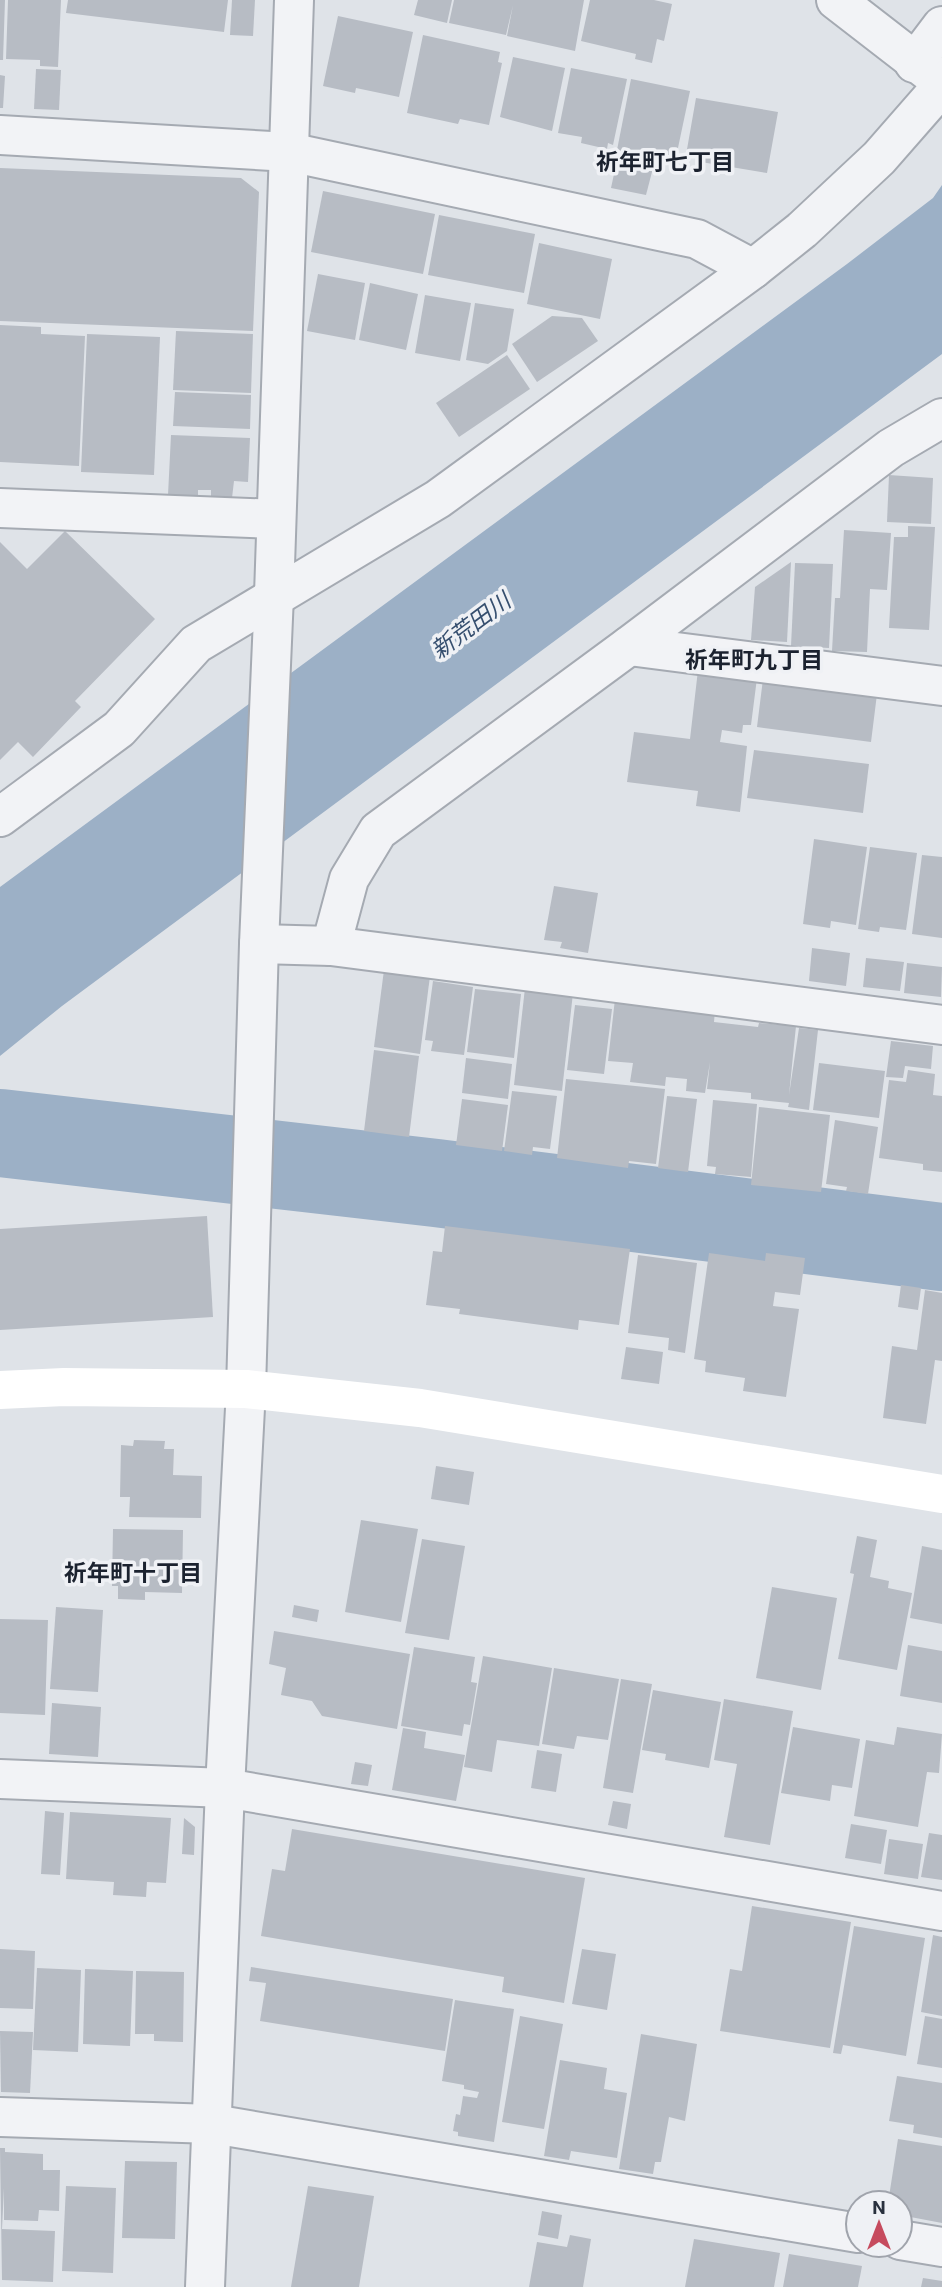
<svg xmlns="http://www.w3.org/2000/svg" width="942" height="2287" font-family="Roboto,'Noto Sans JP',sans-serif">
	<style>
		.water { fill: #9cb0c6 }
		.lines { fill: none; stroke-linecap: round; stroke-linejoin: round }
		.river { stroke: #9cb0c6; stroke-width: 88 }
		.building { fill: #b7bcc4 }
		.street-casing { stroke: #a5aab2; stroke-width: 42 }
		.street { stroke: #f2f3f6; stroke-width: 38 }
		.secondary { stroke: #fff; stroke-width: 38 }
		.labels { text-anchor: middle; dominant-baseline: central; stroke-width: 7; stroke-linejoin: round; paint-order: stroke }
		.neighbourhood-label { font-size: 23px; font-weight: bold; fill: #1b222f; stroke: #eff1f5 }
		.water-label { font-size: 23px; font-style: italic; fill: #364f6f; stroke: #eff1f5 }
	</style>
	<rect width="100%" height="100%" fill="#dfe3e8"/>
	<polygon class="water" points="942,185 942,354 62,1006 0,1056 0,887 847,264 933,198"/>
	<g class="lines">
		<polyline class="river" points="0,1133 436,1183 942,1247"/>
	</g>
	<g class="building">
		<polygon points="0,0 5,0 3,60 0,60"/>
		<polygon points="8,0 61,0 58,67 40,66 40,60 6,59"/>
		<polygon points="68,0 228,0 224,32 66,13"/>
		<polygon points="232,0 255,0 253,36 230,35"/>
		<polygon points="418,0 452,0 447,23 414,15"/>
		<polygon points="454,0 584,0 575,51 507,36 513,5 506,35 449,23"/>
		<polygon points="590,0 654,0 672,4 664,41 657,39 652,63 635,59 636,54 581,41"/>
		<polygon points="338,16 413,32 399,97 356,88 355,93 323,86"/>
		<polygon points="423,35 500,52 498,62 502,63 489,125 460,119 458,124 407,113"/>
		<polygon points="513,57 565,68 552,131 500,117"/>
		<polygon points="571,68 627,79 613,145 608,143 607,149 581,143 582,137 558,133"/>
		<polygon points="36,69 61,70 59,110 34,109"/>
		<polygon points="0,75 5,76 3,108 0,108"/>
		<polygon points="631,79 690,91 675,162 617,150"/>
		<polygon points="696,98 778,112 767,173 701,162 702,157 686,155"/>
		<polygon points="617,160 653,168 646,195 611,188"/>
		<polygon points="0,168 241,178 259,192 253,331 0,321"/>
		<polygon points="323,191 435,214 423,274 311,252"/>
		<polygon points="439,215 535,234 524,293 428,275"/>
		<polygon points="539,243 612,259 600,319 527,304"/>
		<polygon points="318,274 365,283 355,340 307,331"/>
		<polygon points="370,283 418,294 406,350 359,340"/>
		<polygon points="425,295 471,303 460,361 415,353"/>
		<polygon points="475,303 514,309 507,351 488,364 466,360"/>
		<polygon points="552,316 582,318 598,341 537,382 512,344"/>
		<polygon points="0,325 41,327 41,334 85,336 79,466 0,462"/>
		<polygon points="176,331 253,334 251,393 173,390"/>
		<polygon points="87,334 160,337 154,475 81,472"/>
		<polygon points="507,355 530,389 459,437 436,403"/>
		<polygon points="175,392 251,395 250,429 173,426"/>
		<polygon points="171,435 250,438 248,482 234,481 232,498 211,498 211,490 198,490 198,497 168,495"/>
		<polygon points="889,475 933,478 931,524 887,522"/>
		<polygon points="908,526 935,527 929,630 889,628 894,537 908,537"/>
		<polygon points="844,530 891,533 887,590 870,589 867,652 832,651 835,598 840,598"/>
		<polygon points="65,531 155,619 75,701 81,707 33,757 18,742 0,760 0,542 27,569"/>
		<polygon points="791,562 787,642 751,640 755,587"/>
		<polygon points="795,563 833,564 829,648 791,646"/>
		<polygon points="698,670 757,678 751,725 743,725 742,733 722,730 720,742 747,746 740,812 696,806 698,791 627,782 634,732 690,739"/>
		<polygon points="763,679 877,694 871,742 757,727"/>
		<polygon points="754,750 869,764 863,813 747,798"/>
		<polygon points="814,839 867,847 856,925 831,921 830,928 803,924"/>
		<polygon points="870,847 917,853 906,930 880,927 879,932 858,929"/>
		<polygon points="922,855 942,857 942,938 912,934"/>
		<polygon points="554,886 598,893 588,953 560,948 562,942 544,940"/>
		<polygon points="812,948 850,953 846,986 809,981"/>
		<polygon points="866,958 904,962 900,991 863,987"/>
		<polygon points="907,963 942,967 941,997 904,993"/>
		<polygon points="384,970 430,976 420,1054 374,1047"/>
		<polygon points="433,981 473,987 464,1055 431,1051 433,1041 425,1040"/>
		<polygon points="525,988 573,993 562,1091 514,1085"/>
		<polygon points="475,989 521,994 514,1058 467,1052"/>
		<polygon points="615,999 715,1011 714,1022 758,1027 759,1023 796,1026 789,1095 799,1028 818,1030 809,1110 788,1107 789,1103 751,1099 751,1093 707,1089 710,1062 705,1093 686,1091 687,1079 666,1077 665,1086 630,1082 633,1063 608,1061"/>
		<polygon points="575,1005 612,1009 604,1074 567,1070"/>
		<polygon points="891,1041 933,1046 931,1069 905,1066 903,1078 886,1077"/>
		<polygon points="374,1050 419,1056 409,1137 364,1131"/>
		<polygon points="466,1058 512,1064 508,1099 462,1093"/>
		<polygon points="819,1063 885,1071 879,1118 813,1110"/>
		<polygon points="908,1070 935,1074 933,1095 942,1096 942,1172 923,1170 923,1164 879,1158 889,1080 906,1082"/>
		<polygon points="566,1079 665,1089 656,1164 629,1161 628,1168 557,1158"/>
		<polygon points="512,1091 557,1096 550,1149 533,1147 532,1155 504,1151"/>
		<polygon points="667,1096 697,1099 688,1172 658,1168"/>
		<polygon points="462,1099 508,1105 502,1151 456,1145"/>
		<polygon points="713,1100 757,1104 751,1177 715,1174 716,1167 707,1166"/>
		<polygon points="759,1107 830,1115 821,1192 751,1185"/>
		<polygon points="835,1120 878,1127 868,1194 846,1191 847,1187 826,1184"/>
		<polygon points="207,1216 213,1317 0,1330 0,1229"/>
		<polygon points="445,1226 630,1249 619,1325 579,1320 578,1330 459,1314 460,1309 426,1305 433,1251 442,1252"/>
		<polygon points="709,1253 765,1261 766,1253 805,1258 800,1295 775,1292 773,1306 799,1309 786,1397 743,1391 745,1378 705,1372 706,1361 694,1359"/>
		<polygon points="638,1255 697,1263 685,1353 668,1350 669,1338 628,1333"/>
		<polygon points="901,1285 921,1288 918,1310 898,1307"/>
		<polygon points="925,1290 942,1293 942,1361 935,1360 926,1424 883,1418 892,1346 917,1350"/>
		<polygon points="626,1347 663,1352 659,1384 621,1379"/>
		<polygon points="134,1440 165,1441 164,1449 174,1449 173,1475 202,1476 201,1518 129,1517 130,1497 120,1497 121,1445 133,1446"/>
		<polygon points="436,1466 474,1472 469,1505 431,1499"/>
		<polygon points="361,1520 418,1529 401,1622 345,1612"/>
		<polygon points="113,1529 183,1530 182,1593 145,1592 145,1600 118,1599 118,1586 112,1586"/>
		<polygon points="857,1536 877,1540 870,1577 889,1581 888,1588 912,1593 897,1670 838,1659 854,1574 850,1573"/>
		<polygon points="422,1539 465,1546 449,1640 405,1633"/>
		<polygon points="922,1546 942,1550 942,1624 910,1618"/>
		<polygon points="772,1587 837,1598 821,1690 756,1678"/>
		<polygon points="294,1605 319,1610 317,1622 292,1617"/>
		<polygon points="56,1607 103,1610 98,1692 50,1689"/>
		<polygon points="0,1619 48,1620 45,1715 0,1713"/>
		<polygon points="274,1631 410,1654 397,1729 322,1716 312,1701 281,1695 286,1668 269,1664"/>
		<polygon points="908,1645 942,1651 942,1703 900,1696"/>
		<polygon points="414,1647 475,1657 471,1682 477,1683 470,1725 464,1724 462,1736 401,1726"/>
		<polygon points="483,1656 552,1668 539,1746 497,1740 492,1772 464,1767"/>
		<polygon points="554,1668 619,1679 608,1740 577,1736 574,1749 542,1744"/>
		<polygon points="621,1679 652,1684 633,1793 603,1788"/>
		<polygon points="653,1690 721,1702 709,1768 665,1760 666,1754 642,1750"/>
		<polygon points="724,1699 793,1711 770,1845 724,1837 737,1764 714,1760"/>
		<polygon points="52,1703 101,1707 98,1757 49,1754"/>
		<polygon points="793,1727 860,1739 852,1788 832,1785 830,1801 781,1793"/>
		<polygon points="897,1727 942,1734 939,1773 927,1772 918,1827 854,1816 866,1740 894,1745"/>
		<polygon points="403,1728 426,1732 424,1748 465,1755 456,1801 392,1790"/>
		<polygon points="537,1750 562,1754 556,1792 531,1788"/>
		<polygon points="355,1762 372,1765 368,1786 351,1784"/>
		<polygon points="613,1801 631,1804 627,1829 608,1825"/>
		<polygon points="45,1811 64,1813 60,1875 41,1874"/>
		<polygon points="70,1812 171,1818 166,1883 147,1882 146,1897 113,1895 114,1882 66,1879"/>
		<polygon points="184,1818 195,1827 194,1855 182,1854"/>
		<polygon points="851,1824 887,1830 881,1864 845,1858"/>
		<polygon points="292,1829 585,1878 564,2003 502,1992 504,1977 261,1936 272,1869 285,1871"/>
		<polygon points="929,1833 942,1835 942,1880 921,1877"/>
		<polygon points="889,1839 923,1844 918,1879 884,1874"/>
		<polygon points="752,1906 851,1922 830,2048 720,2031 730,1969 742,1971"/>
		<polygon points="854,1926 925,1938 906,2056 843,2045 841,2054 833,2053"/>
		<polygon points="933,1935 942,1937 942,2016 921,2012"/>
		<polygon points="0,1949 35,1951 33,2009 0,2008"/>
		<polygon points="582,1949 616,1954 607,2010 572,2004"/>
		<polygon points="251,1967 453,1999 445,2051 260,2021 266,1983 249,1981"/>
		<polygon points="37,1968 81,1970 78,2052 33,2050"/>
		<polygon points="85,1969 133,1971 130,2046 83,2044"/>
		<polygon points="136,1971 184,1972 183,2042 154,2041 154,2034 135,2034"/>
		<polygon points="455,2000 514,2009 494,2142 458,2136 458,2132 453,2131 456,2114 460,2115 463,2096 477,2098 479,2092 464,2089 464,2085 442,2081"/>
		<polygon points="520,2016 563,2024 544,2129 502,2122"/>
		<polygon points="925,2016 942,2019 942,2068 917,2064"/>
		<polygon points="0,2031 33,2032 30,2093 1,2092"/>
		<polygon points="641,2034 697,2044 685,2121 669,2117 661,2162 655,2162 653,2174 619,2169"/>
		<polygon points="560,2060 607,2068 604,2089 627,2093 617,2158 571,2151 569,2160 544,2156"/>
		<polygon points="897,2076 942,2083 942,2138 913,2133 914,2125 889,2121"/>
		<polygon points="898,2139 942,2146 942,2223 900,2215 900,2203 888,2203"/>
		<polygon points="0,2148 5,2148 5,2152 43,2154 43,2170 60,2170 59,2211 39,2210 38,2221 4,2220 4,2188 2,2229 55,2231 53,2282 2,2280"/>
		<polygon points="125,2161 177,2162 175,2239 122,2238"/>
		<polygon points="66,2186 116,2188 113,2273 62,2271"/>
		<polygon points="308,2186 374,2196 359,2287 291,2287"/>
		<polygon points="542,2211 562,2215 558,2239 538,2235"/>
		<polygon points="570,2235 591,2239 583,2287 529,2287 537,2242 567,2247"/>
		<polygon points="694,2239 780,2253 774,2287 685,2287"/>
		<polygon points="789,2254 862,2266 858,2287 783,2287"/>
		<polygon points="923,2278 942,2281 942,2287 921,2287"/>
	</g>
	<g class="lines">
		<defs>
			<g id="street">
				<polyline points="836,0 942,82"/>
				<polyline points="914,63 942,26"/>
				<polyline points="0,135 289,152 697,239 753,269"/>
				<polyline points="0,508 276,519"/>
				<polyline points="629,646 942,686"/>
				<polyline points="0,817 119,729 196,644 438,499 753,269 802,230 879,158 942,86"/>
				<polyline points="259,944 331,946 942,1025"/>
				<polyline points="331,946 349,879 378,831 629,646 891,448 942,418"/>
				<polyline points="0,1779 225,1788 942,1911"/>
				<polyline points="0,2117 213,2124 858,2233"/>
				<polyline points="900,2240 942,2247"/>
				<polyline points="205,2287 225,1788 246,1389 259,944 274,595 294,0"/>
			</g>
		</defs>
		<use href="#street" class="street-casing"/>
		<use href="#street" class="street"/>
		<polyline class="secondary" points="0,1390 64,1387 246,1389 420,1408 942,1494"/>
	</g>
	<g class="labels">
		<g class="neighbourhood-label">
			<text x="665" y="162">祈年町七丁目</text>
			<text x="754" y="660">祈年町九丁目</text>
			<text x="133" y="1573">祈年町十丁目</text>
		</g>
		<g class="water-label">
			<text transform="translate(471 626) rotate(-37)">新荒田川</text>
		</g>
	</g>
	<g transform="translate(879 2224)"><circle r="33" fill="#eff1f5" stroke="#a0a4ac" stroke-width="2"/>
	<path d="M0-5L12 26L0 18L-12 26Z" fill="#c64b5e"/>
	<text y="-10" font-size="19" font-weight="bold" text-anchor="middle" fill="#29313e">N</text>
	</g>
</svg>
